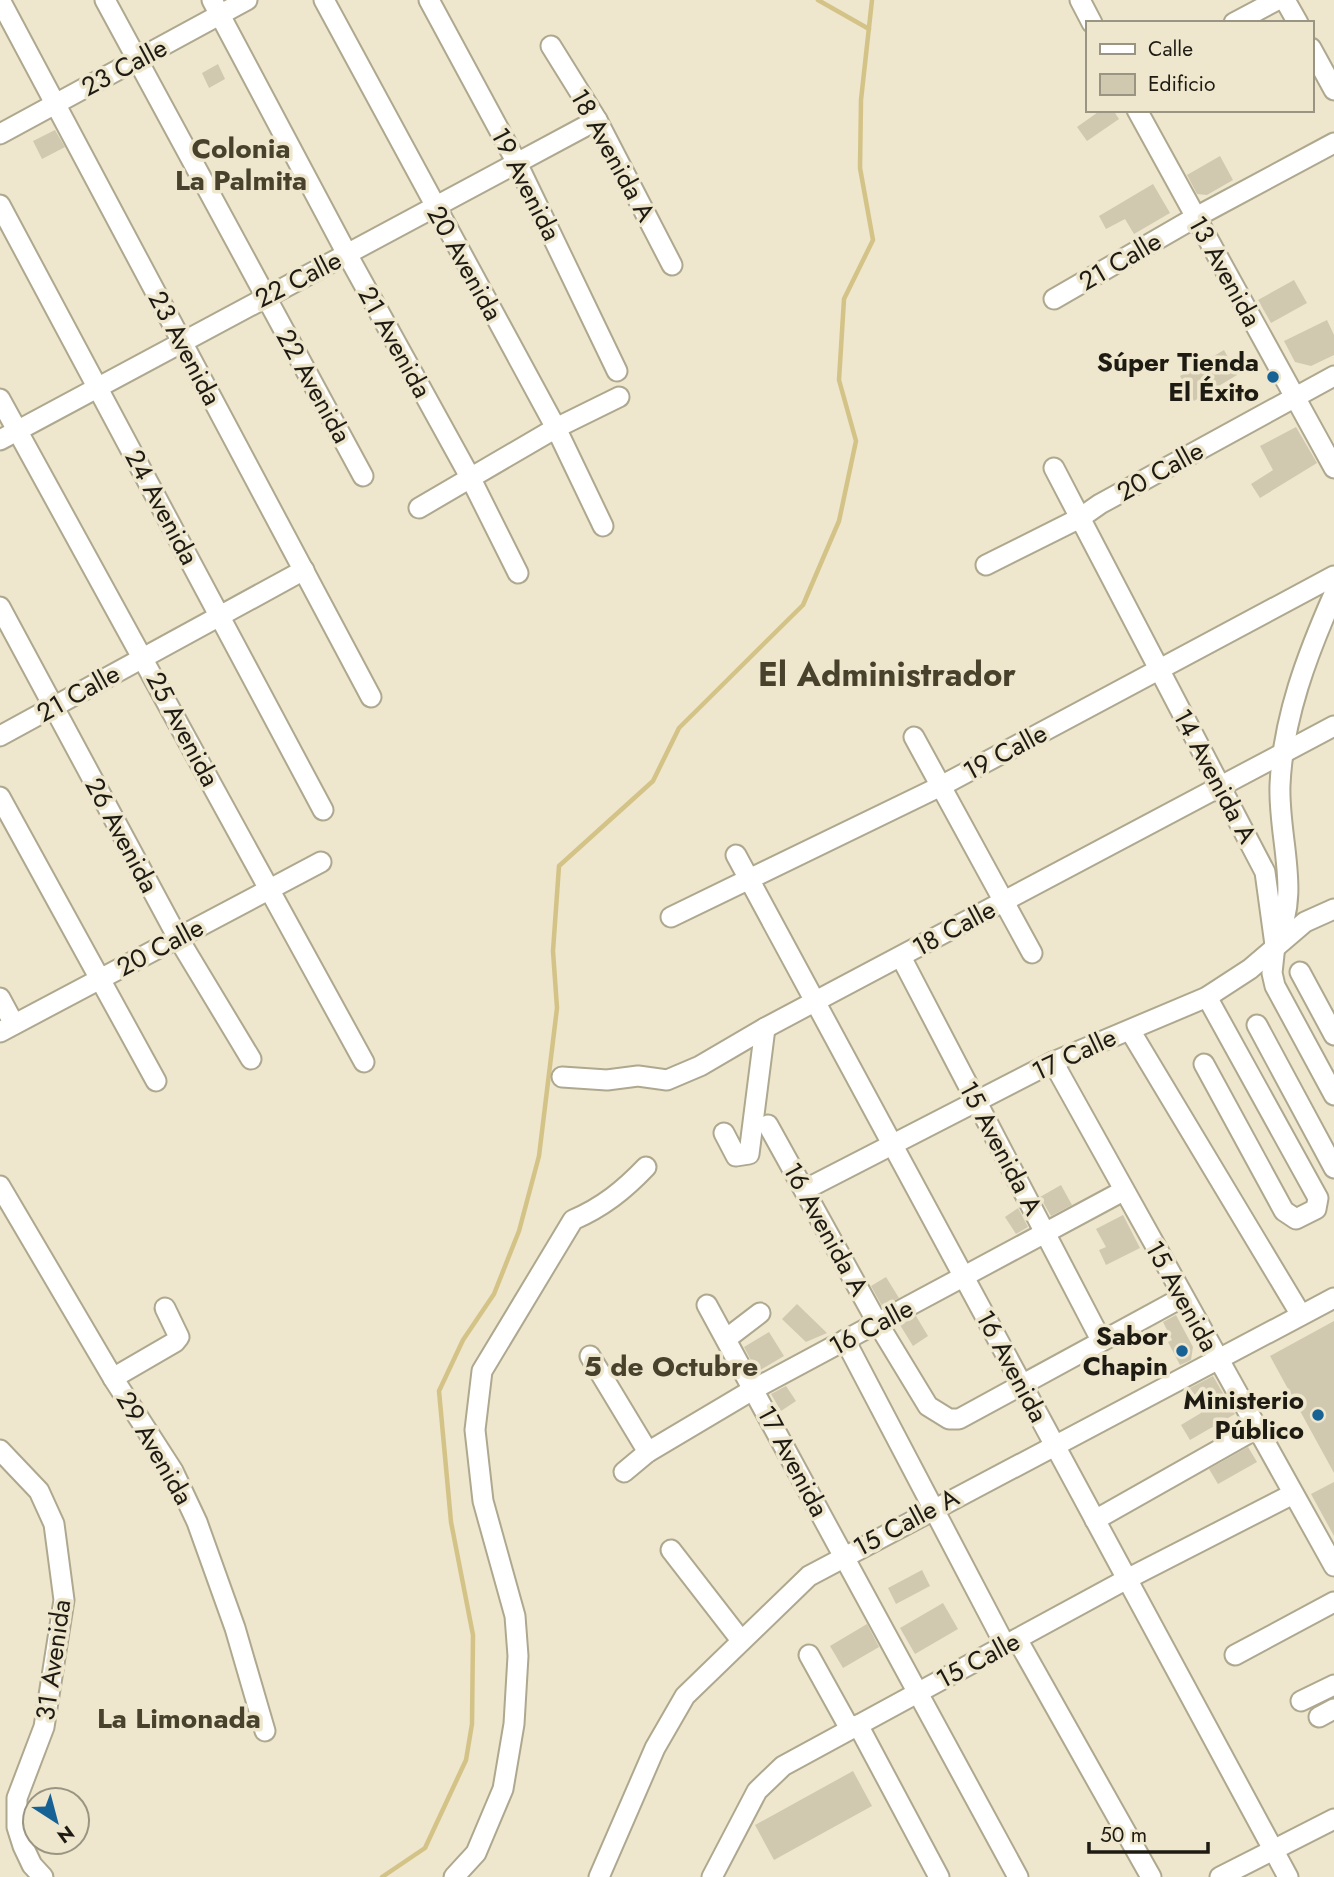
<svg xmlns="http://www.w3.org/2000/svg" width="1334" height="1877" font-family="Jost,sans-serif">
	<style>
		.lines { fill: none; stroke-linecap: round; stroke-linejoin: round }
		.stream { stroke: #d4c386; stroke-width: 4.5 }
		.building { fill: #d0c9b0 }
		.minor-casing { stroke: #aea88f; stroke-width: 23 }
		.minor { stroke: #fff; stroke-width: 19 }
		.poi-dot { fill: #176295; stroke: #eee6cd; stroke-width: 2.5 }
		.labels { text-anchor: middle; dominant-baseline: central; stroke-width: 7; stroke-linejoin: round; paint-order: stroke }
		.street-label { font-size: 26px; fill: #1d1b12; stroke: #eee6cd }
		.poi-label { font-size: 26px; font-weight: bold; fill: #1d1b12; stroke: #eee6cd; text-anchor: end }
		.neighbourhood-label { font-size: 28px; font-weight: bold; fill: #48422d; stroke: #eee6cd }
		.district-label { font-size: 33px; font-weight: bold; fill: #48422d; stroke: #eee6cd }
	</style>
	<rect width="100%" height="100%" fill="#eee6cd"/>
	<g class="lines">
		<g class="stream">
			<polyline points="818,0 869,29"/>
			<polyline points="382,1877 425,1848 466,1760 472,1724 473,1635 451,1522 439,1391 463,1340 494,1294 519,1231 539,1156 557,1008 553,951 559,866 653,781 679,728 803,605 839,521 856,441 839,380 844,299 873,240 860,168 861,100 872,0"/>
		</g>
	</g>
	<g class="building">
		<polygon points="218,64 225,79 209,88 202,73"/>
		<polygon points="1101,110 1113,110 1119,119 1087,141 1077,127"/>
		<polygon points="55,130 65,147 42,159 33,141"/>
		<polygon points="1220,156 1233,180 1207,195 1197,194 1187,175"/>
		<polygon points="1153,184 1170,213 1134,234 1125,219 1106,229 1099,216"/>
		<polygon points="1294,280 1307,303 1271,323 1258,300"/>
		<polygon points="1327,320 1334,335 1334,355 1311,366 1295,362 1284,341"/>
		<polygon points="1224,350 1237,375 1194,401 1180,376"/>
		<polygon points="1296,427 1317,463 1260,498 1251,484 1273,470 1260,446"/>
		<polygon points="1061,1185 1072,1205 1051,1216 1040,1197"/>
		<polygon points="1018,1208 1028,1227 1016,1234 1005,1217"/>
		<polygon points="1123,1215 1140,1248 1106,1265 1099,1250 1106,1247 1096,1229"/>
		<polygon points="886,1277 899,1298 882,1306 871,1286"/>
		<polygon points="797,1304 827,1333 806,1342 785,1322 782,1319"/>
		<polygon points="1176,1315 1193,1347 1191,1360 1180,1365 1168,1342 1172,1340 1163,1322"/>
		<polygon points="916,1316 928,1336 913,1346 900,1325"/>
		<polygon points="1334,1321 1334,1473 1270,1356"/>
		<polygon points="769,1332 784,1356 757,1372 744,1347"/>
		<polygon points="1213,1376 1235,1414 1190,1440 1181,1425 1201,1413 1188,1389"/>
		<polygon points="786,1386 796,1401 781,1411 771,1394"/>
		<polygon points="1248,1447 1257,1462 1218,1484 1209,1469"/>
		<polygon points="1334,1482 1334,1536 1311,1494"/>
		<polygon points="922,1570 930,1586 896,1604 888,1588"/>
		<polygon points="943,1603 958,1629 915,1654 900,1628"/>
		<polygon points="867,1624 879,1647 843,1668 830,1646"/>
		<polygon points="853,1771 872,1806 774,1860 755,1825"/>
	</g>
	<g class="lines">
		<defs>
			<g id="minor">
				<polyline points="0,0 371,697"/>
				<polyline points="105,0 363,476"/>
				<polyline points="212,0 347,254 470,477 518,573"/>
				<polyline points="324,0 556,428 603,526"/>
				<polyline points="429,0 517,163 617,371"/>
				<polyline points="1080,0 1092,23"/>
				<polyline points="1285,0 1298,23"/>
				<polyline points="1234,23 1277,0"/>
				<polyline points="551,46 597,120 672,265"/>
				<polyline points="1311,48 1334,90"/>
				<polyline points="1137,110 1334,468"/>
				<polyline points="0,134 247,0"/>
				<polyline points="0,205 323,810"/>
				<polyline points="1054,299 1196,217 1334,143"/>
				<polyline points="0,399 364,1062"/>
				<polyline points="0,440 597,120"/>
				<polyline points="1054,468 1265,872 1275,945 1272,973 1275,986 1334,1095"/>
				<polyline points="419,508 556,428 619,397"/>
				<polyline points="986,565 1080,518 1100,504 1334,376"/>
				<polyline points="0,607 178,938 251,1059"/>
				<polyline points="0,736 304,570"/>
				<polyline points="914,737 1032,953"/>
				<polyline points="0,797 156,1081"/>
				<polyline points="736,855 1288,1877"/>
				<polyline points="671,917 941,786 1334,576"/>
				<path d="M1275,944C1302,894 1278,839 1280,785C1283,718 1307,655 1334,594"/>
				<polyline points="901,957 1101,1340"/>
				<polyline points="1300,972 1334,1035"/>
				<polyline points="0,998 14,1024"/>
				<polyline points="1257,1025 1334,1168"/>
				<polyline points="0,1032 321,862"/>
				<polyline points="1134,1037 1301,1315"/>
				<polyline points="1053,1062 1334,1566"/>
				<polyline points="1204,1064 1284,1211 1296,1219 1316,1209 1318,1198 1207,997"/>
				<polyline points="562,1077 607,1080 638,1076 667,1080 700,1066 765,1028 1334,726"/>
				<polyline points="768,1125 877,1322 928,1406 949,1419 959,1419 1183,1297"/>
				<polyline points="724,1133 736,1156 749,1154 765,1028"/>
				<polyline points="0,1186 113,1378 173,1471 197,1522 235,1628 265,1731"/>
				<polyline points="806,1189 1053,1062 1207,997 1250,969 1305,922 1334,909"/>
				<polyline points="707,1305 1018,1877"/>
				<polyline points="726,1339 760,1313"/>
				<polyline points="845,1340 1005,1645"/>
				<polyline points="590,1356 648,1452"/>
				<polyline points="113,1378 175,1342 179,1337 165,1308"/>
				<polyline points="0,1450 39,1491 54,1524 64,1600 44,1727 17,1798 17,1827 23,1846 32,1865 43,1877"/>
				<polyline points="624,1472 648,1452 754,1389 1123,1191"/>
				<polyline points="1095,1520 1256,1429"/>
				<polyline points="671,1550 740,1639"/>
				<polyline points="1017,1639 1151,1877"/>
				<polyline points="809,1655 850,1729"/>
				<polyline points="1235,1655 1334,1602"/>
				<polyline points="1301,1701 1334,1685"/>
				<polyline points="1319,1717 1334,1709"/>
				<polyline points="858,1725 939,1877"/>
				<path d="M454,1877L476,1853L503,1789L514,1724L518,1656L515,1616L483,1501L475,1430L482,1371L573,1220C603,1207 624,1190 646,1167"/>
				<polyline points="599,1877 655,1748 685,1696 809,1576 1334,1298"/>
				<polyline points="712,1877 757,1791 783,1766 1127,1579 1293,1494"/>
				<polyline points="1220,1877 1334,1819"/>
			</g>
		</defs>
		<use href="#minor" class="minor-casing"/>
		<use href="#minor" class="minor"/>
	</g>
	<g class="poi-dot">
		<circle cx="1273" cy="377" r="7"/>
		<circle cx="1182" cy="1351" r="7"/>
		<circle cx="1318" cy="1415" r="7"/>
	</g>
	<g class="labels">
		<g class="street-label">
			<text transform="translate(124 67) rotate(-28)">23 Calle</text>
			<text transform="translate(613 155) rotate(61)">18 Avenida A</text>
			<text transform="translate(526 184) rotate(63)">19 Avenida</text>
			<text transform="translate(1120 261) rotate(-30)">21 Calle</text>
			<text transform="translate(465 263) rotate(61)">20 Avenida</text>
			<text transform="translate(1225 271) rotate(61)">13 Avenida</text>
			<text transform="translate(298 279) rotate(-27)">22 Calle</text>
			<text transform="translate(395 342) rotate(61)">21 Avenida</text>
			<text transform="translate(185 348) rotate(62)">23 Avenida</text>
			<text transform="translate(314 386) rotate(61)">22 Avenida</text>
			<text transform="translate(1160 471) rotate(-29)">20 Calle</text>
			<text transform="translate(162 507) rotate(62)">24 Avenida</text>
			<text transform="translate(78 693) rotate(-29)">21 Calle</text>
			<text transform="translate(183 729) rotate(62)">25 Avenida</text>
			<text transform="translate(1005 752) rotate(-28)">19 Calle</text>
			<text transform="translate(1215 776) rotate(62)">14 Avenida A</text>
			<text transform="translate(122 835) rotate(62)">26 Avenida</text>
			<text transform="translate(954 928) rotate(-28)">18 Calle</text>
			<text transform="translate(160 947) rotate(-28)">20 Calle</text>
			<text transform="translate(1074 1054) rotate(-25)">17 Calle</text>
			<text transform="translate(1001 1148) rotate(62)">15 Avenida A</text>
			<text transform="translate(826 1229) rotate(61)">16 Avenida A</text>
			<text transform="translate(1182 1296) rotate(61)">15 Avenida</text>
			<text transform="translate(871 1327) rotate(-28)">16 Calle</text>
			<text transform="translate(1012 1366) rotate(62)">16 Avenida</text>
			<text transform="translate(155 1448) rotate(60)">29 Avenida</text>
			<text transform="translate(793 1461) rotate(62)">17 Avenida</text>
			<text transform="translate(906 1522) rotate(-28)">15 Calle A</text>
			<text transform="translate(53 1660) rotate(-82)">31 Avenida</text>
			<text transform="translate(978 1660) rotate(-28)">15 Calle</text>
		</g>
		<g class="poi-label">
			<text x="1259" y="362">Súper Tienda<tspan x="1259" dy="30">El Éxito</tspan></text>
			<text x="1168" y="1336">Sabor<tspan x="1168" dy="30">Chapin</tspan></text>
			<text x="1304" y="1400">Ministerio<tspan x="1304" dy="30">Público</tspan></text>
		</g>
		<g class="neighbourhood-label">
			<text x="241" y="148">Colonia<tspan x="241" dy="32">La Palmita</tspan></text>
			<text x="671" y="1366">5 de Octubre</text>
			<text x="179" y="1718">La Limonada</text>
		</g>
		<g class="district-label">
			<text x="887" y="674">El Administrador</text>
		</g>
	</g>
	<rect x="1086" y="21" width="228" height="91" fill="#eee6cd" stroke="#9a9582" stroke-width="2"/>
	<rect x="1100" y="44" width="35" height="10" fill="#ffffff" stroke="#9a9582" stroke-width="2"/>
	<text x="1148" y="56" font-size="21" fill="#1d1b12">Calle</text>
	<rect x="1100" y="74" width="35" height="21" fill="#d0c9b0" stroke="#9a9582" stroke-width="2"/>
	<text x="1148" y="91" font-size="21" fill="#1d1b12">Edificio</text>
	<g transform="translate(56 1821) rotate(144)"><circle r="33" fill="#eee6cd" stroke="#9a9582" stroke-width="2"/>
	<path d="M0-5L12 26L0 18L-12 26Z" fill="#176295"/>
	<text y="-10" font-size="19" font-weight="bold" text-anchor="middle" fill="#1d1b12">N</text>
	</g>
	<path d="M1089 1842v10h119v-10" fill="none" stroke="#1d1b12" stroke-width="3.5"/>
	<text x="1100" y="1842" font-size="21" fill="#1d1b12" stroke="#eee6cd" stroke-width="5" paint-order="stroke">50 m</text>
</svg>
